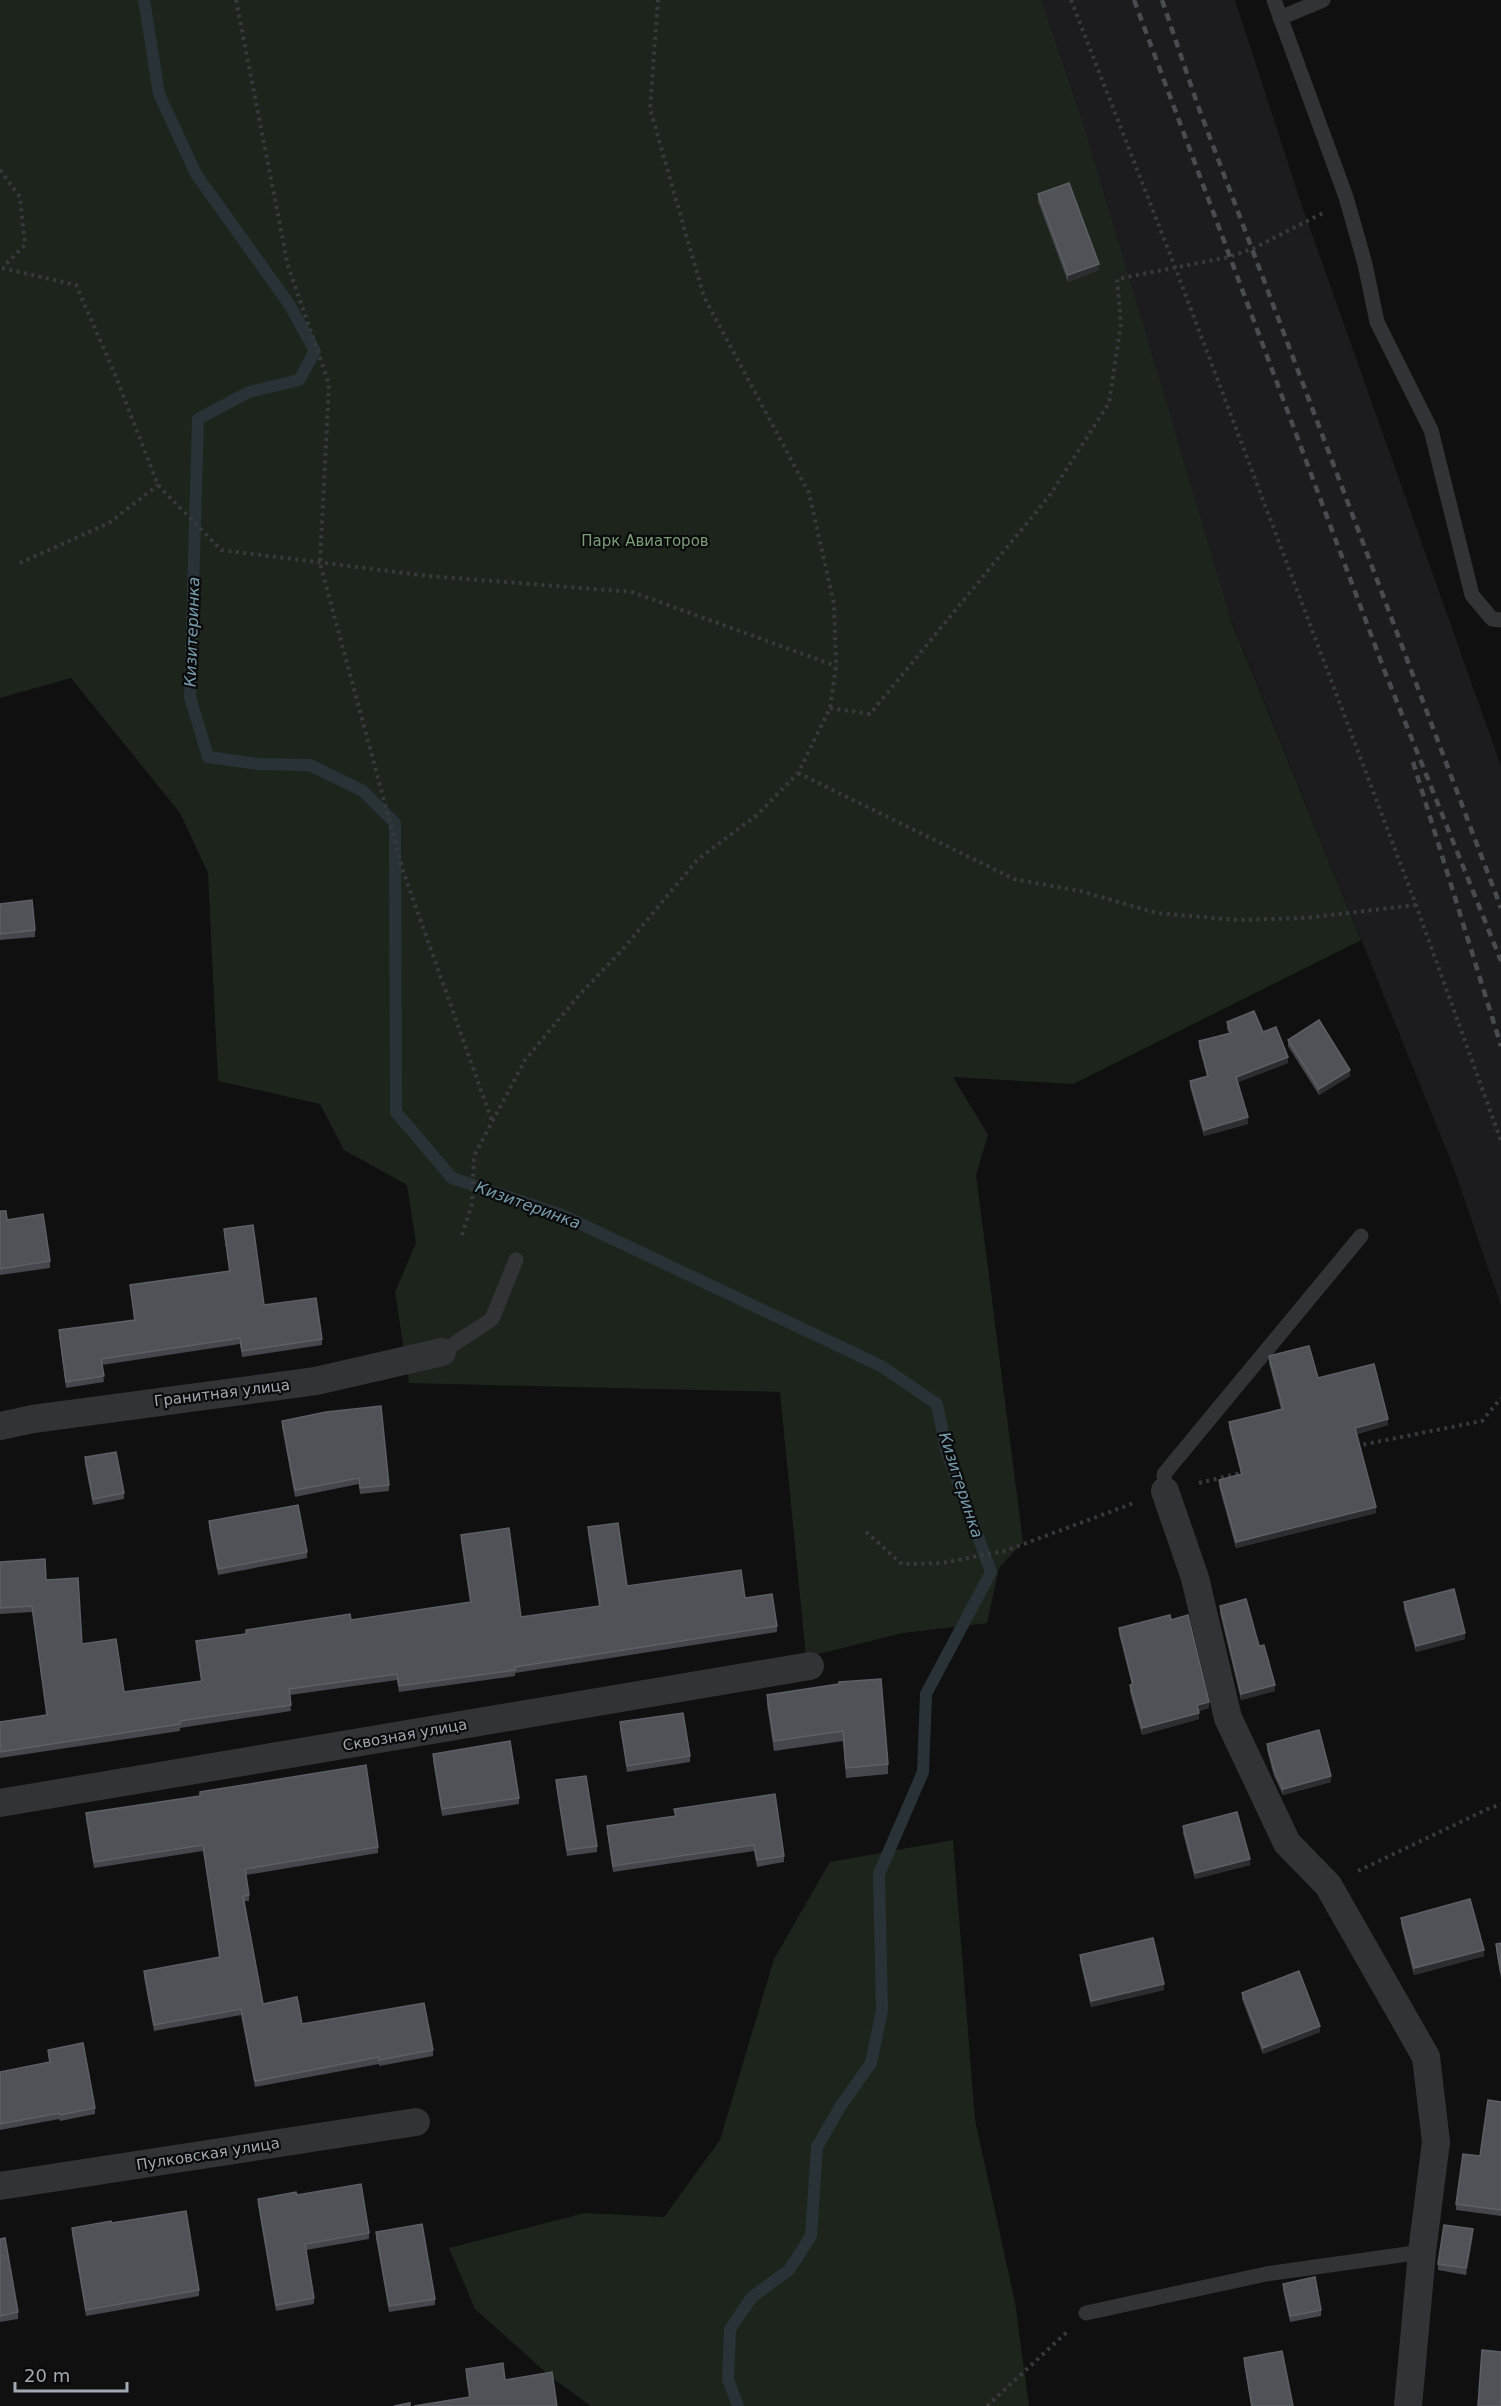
<svg xmlns="http://www.w3.org/2000/svg" width="1501" height="2406" font-family="'DejaVu Sans',sans-serif">
	<style>
		.built { fill: #1c1c1e }
		.green { fill: #1c241c }
		.lines { fill: none; stroke-linecap: round; stroke-linejoin: round }
		.stream { stroke: #293337; stroke-width: 12 }
		.path { stroke: #373a3d; stroke-width: 4; stroke-dasharray: 3 4.5; stroke-linecap: butt }
		.service { stroke: #313336; stroke-width: 15 }
		.minor { stroke: #313336; stroke-width: 28 }
		.rail { stroke: #484b4f; stroke-width: 4.5; stroke-dasharray: 8 6; stroke-linecap: butt }
		.wall { fill: #46474c }
		.shaded-wall { fill: #2c2d30 }
		.building { fill: #505257; stroke: #5c6065; stroke-width: 1.5 }
		.labels { text-anchor: middle; dominant-baseline: central; stroke-width: 4.5; stroke-linejoin: round; paint-order: stroke }
		.park-label { font-size: 15px; fill: #7b9e78; stroke: #0b0b0c }
		.street-label { font-size: 15px; fill: #a1a9b2; stroke: #0b0b0c }
		.water-label { font-size: 16px; font-style: italic; fill: #779dae; stroke: #0b0b0c }
	</style>
	<rect width="100%" height="100%" fill="#101011"/>
	<polygon class="built" points="986,0 1235,0 1302,206 1501,766 1501,1306 1453,1166 1082,252"/>
	<g class="green">
		<polygon points="0,0 1041,0 1081,117 1232,623 1361,940 1073,1084 953,1077 988,1135 976,1175 1023,1542 999,1568 987,1623 903,1633 806,1657 780,1392 409,1383 395,1292 416,1243 407,1185 344,1150 320,1104 218,1081 208,873 180,813 71,678 0,698"/>
		<polygon points="953,1840 975,2120 1015,2302 1029,2406 591,2406 552,2378 475,2309 449,2248 585,2213 664,2217 720,2140 774,1959 830,1862"/>
	</g>
	<g class="lines">
		<polyline class="stream" points="144,0 159,94 196,174 289,304 315,351 299,380 249,392 198,419 190,697 208,757 258,764 310,765 363,791 395,823 396,1112 452,1178 562,1215 881,1366 937,1404 946,1450 991,1572 926,1694 923,1772 879,1874 882,2010 871,2063 840,2107 817,2147 811,2236 789,2270 752,2297 730,2329 728,2380 738,2406"/>
		<g class="path">
			<polyline points="236,0 288,266 329,384 320,563 403,871 492,1121"/>
			<polyline points="1071,0 1175,267 1416,905 1501,1141"/>
			<polyline points="0,170 20,197 25,245 3,267"/>
			<polyline points="2,268 76,285 114,372 158,485 221,550 429,576 632,592 836,666"/>
			<polyline points="20,563 109,523 158,485"/>
			<polyline points="830,708 870,714 1050,495 1109,403 1121,324 1117,279 1229,257 1252,249 1323,213"/>
			<polyline points="798,773 1014,879 1080,891 1157,913 1237,920 1305,918 1416,905"/>
			<polyline points="462,1235 472,1204 474,1156 525,1060 580,994 623,949 697,860 757,815 798,773 830,708 836,666 834,604 809,493 704,297 650,109 658,0"/>
			<polyline points="1356,1446 1482,1421 1501,1398"/>
			<polyline points="1199,1483 1244,1472"/>
			<polyline points="866,1532 902,1564 942,1563 1005,1551 1134,1503"/>
			<polyline points="1358,1871 1492,1807 1501,1805"/>
			<polyline points="987,2406 1068,2331"/>
		</g>
		<g class="service">
			<polyline points="1274,0 1346,197 1365,264 1377,322 1431,430 1472,595 1492,619 1501,620"/>
			<polyline points="1280,18 1323,0"/>
			<polyline points="442,1352 492,1319 516,1260"/>
			<polyline points="1165,1491 1164,1474 1361,1236"/>
			<polyline points="1086,2313 1266,2274 1422,2252"/>
		</g>
		<g class="minor">
			<polyline points="0,1426 33,1419 316,1381 442,1352"/>
			<polyline points="1165,1491 1195,1578 1228,1718 1287,1843 1328,1885 1426,2057 1436,2142 1422,2252 1408,2406"/>
			<polyline points="0,1803 810,1666"/>
			<polyline points="0,2186 416,2122"/>
		</g>
		<g class="rail">
			<polyline points="1134,0 1385,672 1501,961"/>
			<polyline points="1162,0 1198,106 1501,908"/>
			<polyline points="1413,762 1501,1046"/>
		</g>
	</g>
	<g class="wall">
		<polygon points="1038,194 1099,270 1068,282 1038,201"/>
		<polygon points="0,904 35,930 35,937 0,940"/>
		<polygon points="1227,1022 1263,1032 1288,1063 1238,1082 1248,1124 1204,1136 1190,1087 1190,1081 1207,1076 1199,1047 1199,1041 1229,1033 1227,1029"/>
		<polygon points="1288,1040 1350,1076 1319,1095 1288,1046"/>
		<polygon points="0,1211 50,1261 50,1268 0,1275"/>
		<polygon points="224,1229 264,1305 322,1339 322,1345 242,1357 240,1344 102,1365 104,1382 66,1388 59,1336 59,1330 134,1320 130,1285 229,1271 224,1235"/>
		<polygon points="1269,1356 1318,1378 1388,1425 1357,1434 1376,1513 1236,1548 1219,1486 1219,1480 1241,1474 1229,1428 1229,1422 1281,1409 1269,1363"/>
		<polygon points="282,1421 389,1485 389,1491 360,1494 359,1484 295,1497 282,1427"/>
		<polygon points="85,1457 124,1493 124,1499 93,1505 85,1464"/>
		<polygon points="209,1521 307,1552 307,1558 218,1575 209,1528"/>
		<polygon points="588,1527 627,1586 745,1598 777,1626 777,1632 515,1673 515,1676 399,1692 397,1680 290,1695 291,1711 180,1728 180,1731 0,1758 0,1722 47,1715 32,1612 0,1614 0,1562 46,1580 82,1644 124,1692 201,1682 196,1647 196,1641 351,1620 470,1602 461,1541 461,1535 521,1617 599,1606 588,1533"/>
		<polygon points="1404,1602 1465,1639 1416,1652 1404,1609"/>
		<polygon points="1220,1606 1259,1646 1275,1691 1241,1700 1220,1613"/>
		<polygon points="1171,1620 1209,1708 1199,1711 1199,1719 1142,1735 1130,1692 1130,1685 1132,1685 1119,1634 1119,1628"/>
		<polygon points="839,1684 888,1764 888,1774 846,1778 843,1741 774,1751 767,1705 767,1695"/>
		<polygon points="620,1722 690,1756 690,1762 627,1772 620,1728"/>
		<polygon points="1267,1744 1331,1782 1283,1795 1274,1776 1267,1750"/>
		<polygon points="433,1754 519,1798 519,1804 442,1816 433,1760"/>
		<polygon points="556,1780 597,1846 597,1852 567,1856 556,1786"/>
		<polygon points="200,1792 378,1847 378,1853 246,1875 249,1895 249,1901 244,1901 263,2004 302,2024 433,2050 433,2056 379,2066 379,2064 255,2087 241,2015 154,2031 144,1977 144,1971 219,1957 203,1851 94,1868 86,1819 86,1813 200,1796"/>
		<polygon points="674,1809 784,1856 784,1862 757,1867 754,1851 613,1872 607,1832 607,1826 675,1816"/>
		<polygon points="1183,1826 1250,1865 1195,1879 1183,1833"/>
		<polygon points="1401,1918 1484,1956 1414,1975 1401,1924"/>
		<polygon points="1501,1943 1501,1979 1496,1950 1496,1944"/>
		<polygon points="1080,1955 1164,1990 1091,2007 1080,1961"/>
		<polygon points="1242,1993 1320,2032 1263,2054 1242,1999"/>
		<polygon points="48,2050 95,2108 95,2114 60,2121 59,2119 0,2130 0,2072 49,2062"/>
		<polygon points="1501,2102 1501,2216 1456,2210 1456,2204 1480,2156"/>
		<polygon points="297,2195 369,2233 369,2239 306,2250 314,2298 314,2304 276,2311 258,2205 258,2199"/>
		<polygon points="112,2223 199,2290 199,2296 86,2316 72,2234 72,2228"/>
		<polygon points="376,2232 435,2299 435,2305 389,2312 376,2238"/>
		<polygon points="1473,2235 1466,2275 1438,2270 1438,2264"/>
		<polygon points="0,2239 18,2312 18,2319 0,2322"/>
		<polygon points="1283,2284 1321,2310 1321,2316 1290,2322 1283,2290"/>
		<polygon points="1244,2358 1293,2406 1251,2406 1244,2364"/>
		<polygon points="466,2369 505,2380 469,2397 466,2376"/>
	</g>
	<g class="shaded-wall">
		<polygon points="1099,264 1099,270 1068,282 1068,275"/>
		<polygon points="1288,1057 1288,1063 1236,1083 1236,1077"/>
		<polygon points="1350,1070 1350,1076 1319,1095 1319,1089"/>
		<polygon points="1248,1117 1248,1124 1204,1136 1204,1130"/>
		<polygon points="1388,1419 1388,1425 1355,1434 1355,1428"/>
		<polygon points="1376,1507 1376,1513 1236,1548 1236,1542"/>
		<polygon points="1465,1633 1465,1639 1416,1652 1416,1646"/>
		<polygon points="1275,1685 1275,1691 1241,1700 1241,1694"/>
		<polygon points="1209,1702 1209,1708 1197,1711 1197,1705"/>
		<polygon points="1199,1713 1199,1719 1142,1735 1142,1728"/>
		<polygon points="1331,1776 1331,1782 1283,1795 1283,1789"/>
		<polygon points="1250,1859 1250,1865 1195,1879 1195,1873"/>
		<polygon points="1484,1950 1484,1956 1414,1975 1414,1968"/>
		<polygon points="1164,1984 1164,1990 1091,2007 1091,2001"/>
		<polygon points="1320,2026 1320,2032 1263,2054 1263,2048"/>
		<polygon points="1473,2229 1473,2235 1466,2275 1466,2268"/>
	</g>
	<g class="building">
		<polygon points="1069,183 1099,264 1068,275 1038,194"/>
		<polygon points="32,900 35,930 0,934 0,904"/>
		<polygon points="1254,1011 1263,1032 1276,1027 1288,1057 1236,1077 1248,1117 1204,1130 1190,1081 1208,1076 1199,1041 1231,1033 1227,1022"/>
		<polygon points="1319,1020 1350,1070 1319,1089 1288,1040"/>
		<polygon points="0,1211 6,1211 7,1220 43,1214 50,1261 0,1269"/>
		<polygon points="253,1225 264,1305 316,1298 322,1339 242,1351 240,1338 101,1359 104,1376 66,1382 59,1330 135,1320 130,1285 230,1271 224,1229"/>
		<polygon points="1309,1346 1318,1378 1374,1364 1388,1419 1355,1428 1376,1507 1236,1542 1219,1480 1242,1474 1229,1422 1283,1409 1269,1356"/>
		<polygon points="381,1406 389,1485 360,1488 359,1478 295,1490 282,1421 326,1412"/>
		<polygon points="116,1452 124,1493 93,1499 85,1457"/>
		<polygon points="298,1505 307,1552 218,1569 209,1521"/>
		<polygon points="618,1523 627,1586 741,1570 745,1598 772,1594 777,1626 515,1667 515,1670 399,1686 397,1674 289,1689 291,1705 180,1721 180,1724 0,1752 0,1722 47,1715 32,1606 0,1608 0,1562 45,1559 46,1580 78,1578 82,1644 116,1639 124,1692 202,1681 196,1641 246,1634 246,1630 350,1614 351,1620 471,1602 461,1535 509,1528 521,1617 600,1606 588,1527"/>
		<polygon points="1454,1589 1465,1633 1416,1646 1404,1602"/>
		<polygon points="1246,1599 1259,1646 1264,1645 1275,1685 1241,1694 1220,1606"/>
		<polygon points="1170,1615 1171,1620 1188,1615 1209,1702 1197,1705 1199,1713 1142,1728 1130,1685 1133,1684 1119,1628"/>
		<polygon points="881,1679 888,1764 846,1768 843,1731 774,1741 767,1695 839,1684 839,1682"/>
		<polygon points="683,1713 690,1756 627,1766 620,1722"/>
		<polygon points="1319,1730 1331,1776 1283,1789 1274,1770 1267,1744"/>
		<polygon points="510,1741 519,1798 442,1809 433,1754"/>
		<polygon points="366,1765 378,1847 245,1869 249,1895 243,1896 263,2004 297,1997 302,2024 424,2003 433,2050 379,2060 379,2057 255,2081 241,2009 154,2025 144,1971 220,1957 203,1845 94,1862 86,1813 200,1796 200,1792"/>
		<polygon points="586,1776 597,1846 567,1850 556,1780"/>
		<polygon points="775,1794 784,1856 757,1860 754,1845 613,1866 607,1826 676,1816 674,1809"/>
		<polygon points="1237,1812 1250,1859 1195,1873 1183,1826"/>
		<polygon points="1470,1899 1484,1950 1414,1968 1401,1918"/>
		<polygon points="1153,1938 1164,1984 1091,2001 1080,1955"/>
		<polygon points="1501,1943 1501,1973 1496,1944"/>
		<polygon points="1299,1971 1320,2026 1263,2048 1242,1993"/>
		<polygon points="83,2043 95,2108 60,2115 59,2113 0,2124 0,2072 50,2062 48,2050"/>
		<polygon points="1488,2100 1501,2102 1501,2210 1456,2204 1463,2154 1480,2156"/>
		<polygon points="361,2184 369,2233 305,2244 314,2298 276,2305 258,2199 296,2192 297,2195"/>
		<polygon points="186,2211 199,2290 86,2310 72,2228 111,2221 112,2223"/>
		<polygon points="422,2224 435,2299 389,2306 376,2232"/>
		<polygon points="1444,2225 1473,2229 1466,2268 1438,2264"/>
		<polygon points="5,2238 18,2312 0,2316 0,2239"/>
		<polygon points="1315,2277 1321,2310 1290,2316 1283,2284"/>
		<polygon points="1482,2350 1501,2352 1501,2406 1478,2406"/>
		<polygon points="1282,2351 1293,2406 1252,2406 1244,2358"/>
		<polygon points="503,2363 505,2380 552,2372 557,2406 414,2406 470,2397 466,2369"/>
		<polygon points="410,2403 410,2406 394,2406"/>
	</g>
	<g class="labels">
		<g class="park-label">
			<text x="645" y="541">Парк Авиаторов</text>
		</g>
		<g class="street-label">
			<text transform="translate(222 1393) rotate(-7)">Гранитная улица</text>
			<text transform="translate(405 1735) rotate(-10)">Сквозная улица</text>
			<text transform="translate(208 2154) rotate(-9)">Пулковская улица</text>
		</g>
		<g class="water-label">
			<text transform="translate(192 632) rotate(-88)">Кизитеринка</text>
			<text transform="translate(528 1205) rotate(20)">Кизитеринка</text>
			<text transform="translate(961 1485) rotate(72)">Кизитеринка</text>
		</g>
	</g>
	<path d="M15 2382v9h112v-9" fill="none" stroke="#a1a9b2" stroke-width="3"/>
	<text x="24" y="2382" font-size="18" fill="#a1a9b2" stroke="#0b0b0c" stroke-width="4.5" paint-order="stroke">20 m</text>
</svg>
